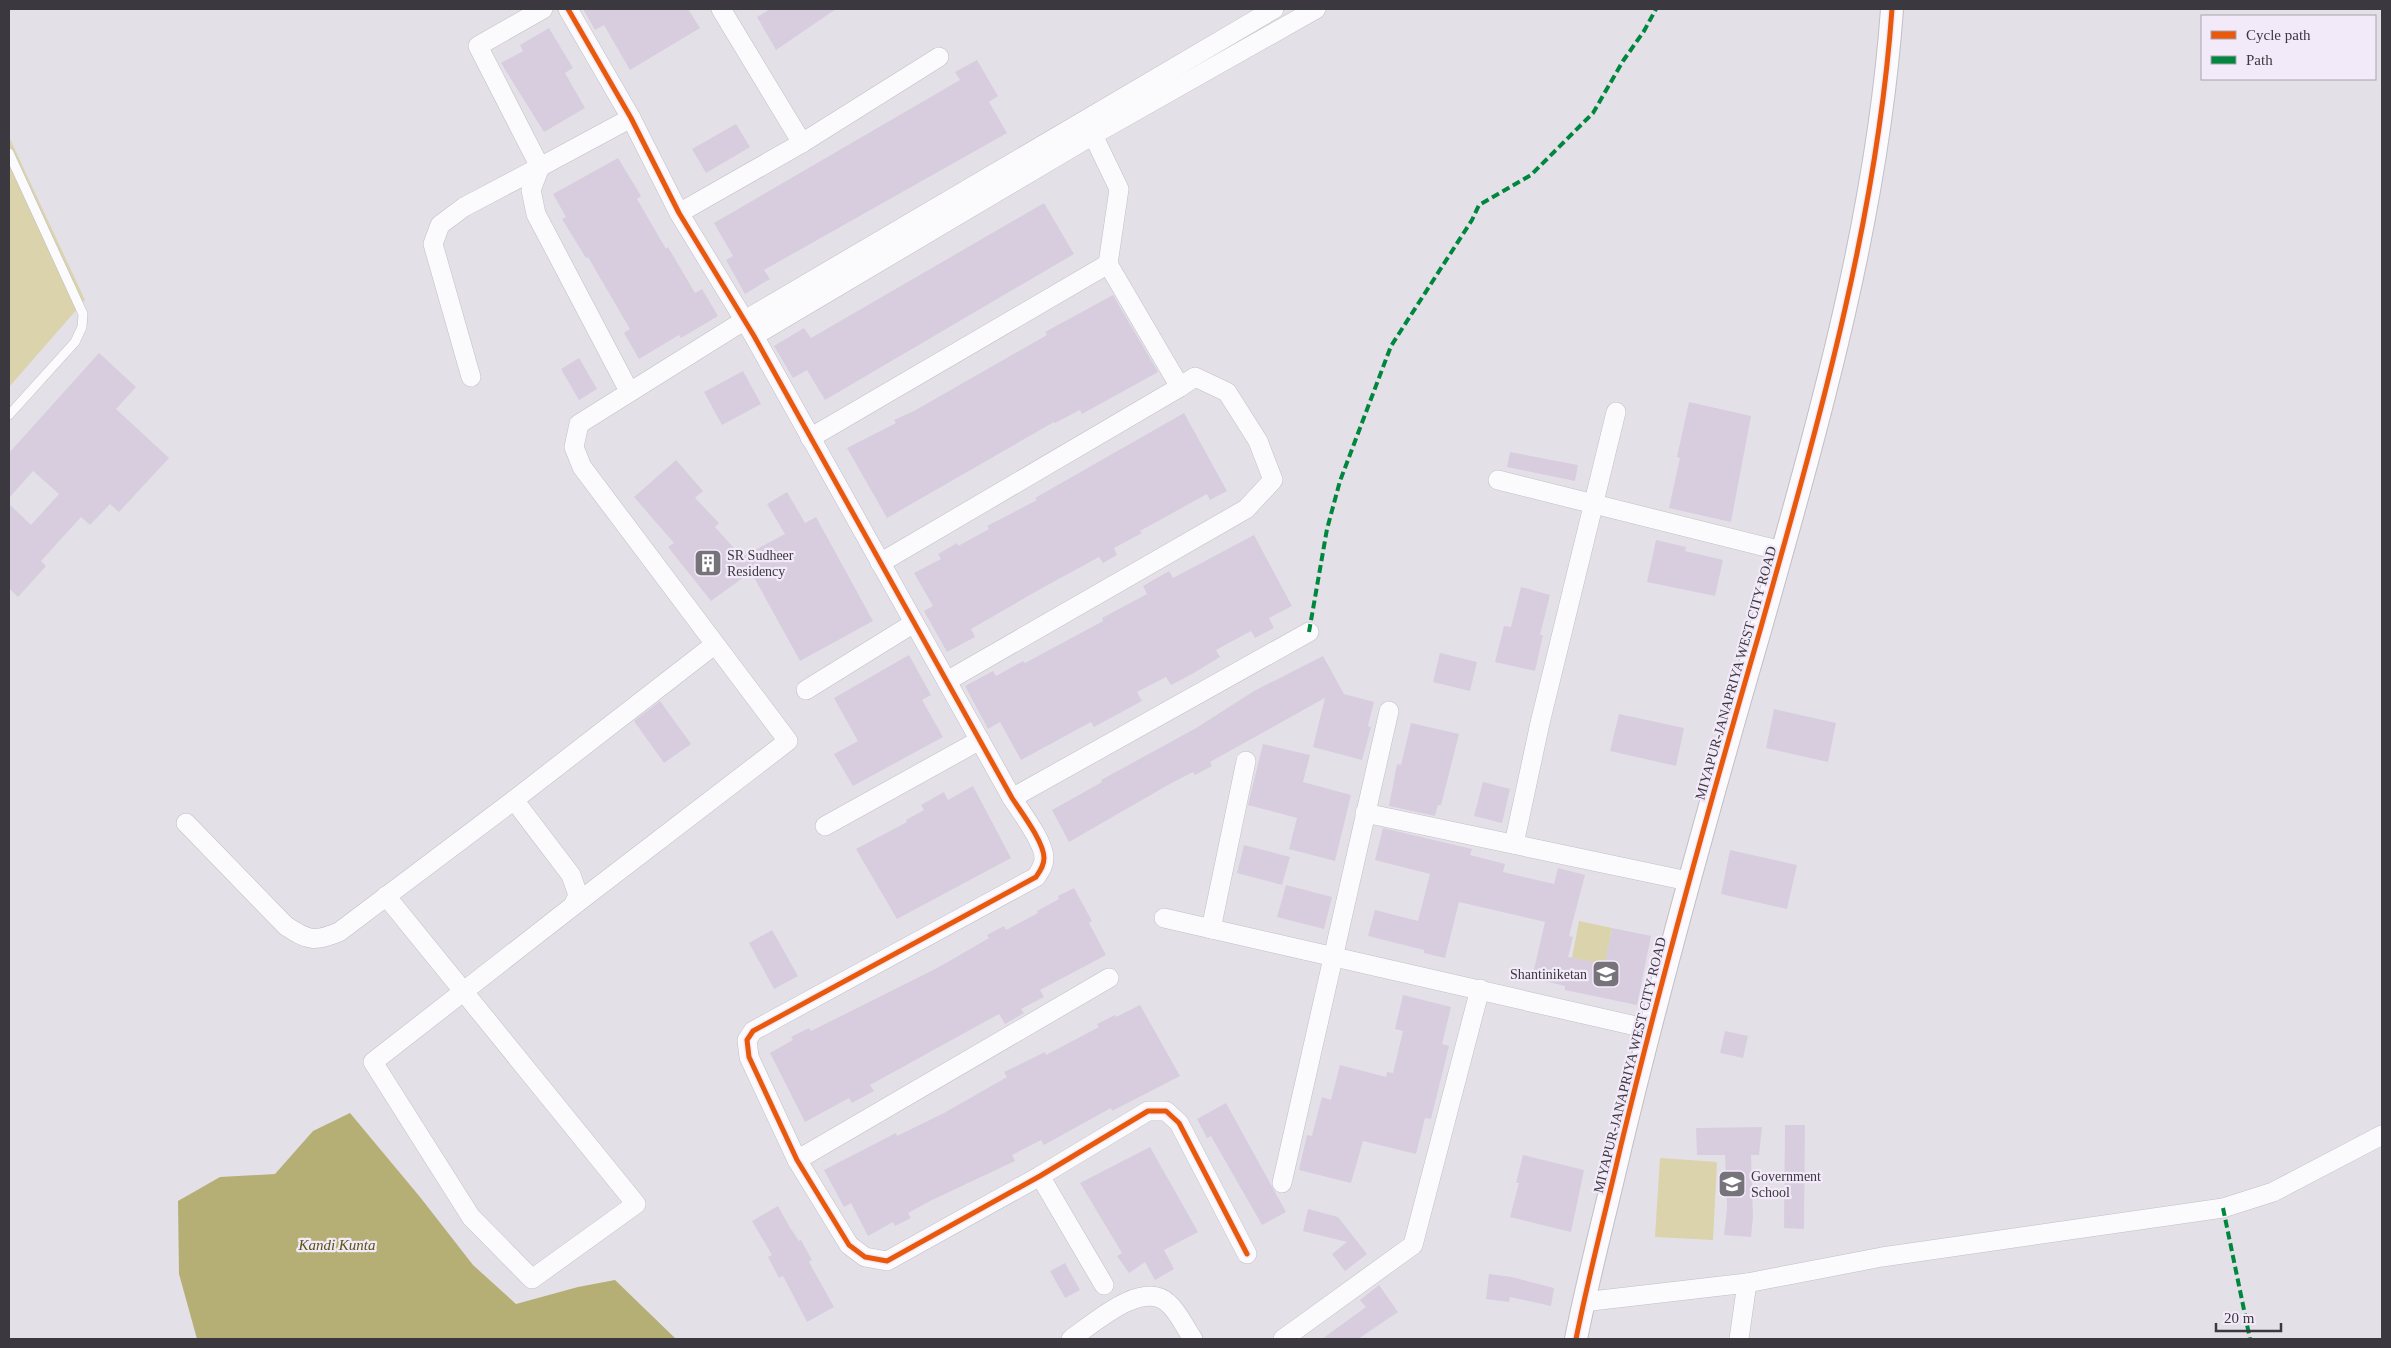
<svg xmlns="http://www.w3.org/2000/svg" width="2391" height="1348" font-family="Georgia,serif">
	<style>
		.green { fill: #dad3ab }
		.water { fill: #b5ae75 }
		.building { fill: #d7cdde }
		.lines { fill: none; stroke-linecap: round; stroke-linejoin: round }
		.service-casing { stroke: #c2bec5; stroke-width: 10 }
		.minor-casing { stroke: #c2bec5; stroke-width: 20 }
		.tertiary-casing { stroke: #c2bec5; stroke-width: 24 }
		.service { stroke: #fbfafc; stroke-width: 9 }
		.minor { stroke: #fbfafc; stroke-width: 19 }
		.tertiary { stroke: #fbfafc; stroke-width: 22 }
		.quiet { stroke: #00873e; stroke-width: 4; stroke-dasharray: 8 4; stroke-linecap: butt }
		.cycleway-casing { stroke: #f2e9f9; stroke-width: 8 }
		.cycleway { stroke: #e8590c; stroke-width: 5 }
		.labels { text-anchor: middle; dominant-baseline: central; stroke-width: 4.5; stroke-linejoin: round; paint-order: stroke }
		.poi-label { font-size: 14px; fill: #3c383f; stroke: #f2e9f9; text-anchor: start }
		.street-label { font-size: 14px; fill: #3c383f; stroke: #f2e9f9 }
		.water-label { font-size: 15px; font-style: italic; fill: #5a5314; stroke: #f2e9f9 }
	</style>
	<rect width="100%" height="100%" fill="#e4e0e8"/>
	<g class="green">
		<polygon points="9,137 85,300 9,387"/>
		<polygon points="1579,921 1612,928 1605,964 1572,958"/>
		<polygon points="1660,1158 1717,1162 1713,1240 1655,1237"/>
	</g>
	<polygon class="water" points="350,1113 420,1197 473,1265 516,1304 578,1287 615,1280 676,1339 197,1339 179,1274 178,1201 220,1177 275,1174 313,1131"/>
	<g class="building">
		<polygon points="583,9 688,9 700,28 630,70 604,25 595,30"/>
		<polygon points="770,9 836,9 776,50 757,17"/>
		<polygon points="549,28 573,68 565,73 585,108 544,132 501,63 523,51 520,45"/>
		<polygon points="977,60 998,96 989,102 1007,133 764,270 770,279 745,294 726,260 733,256 714,223 960,80 955,72"/>
		<polygon points="736,124 750,147 706,173 692,149"/>
		<polygon points="618,158 641,196 637,199 666,249 668,247 695,293 702,289 718,316 681,338 679,335 639,359 624,333 630,329 588,257 586,258 562,219 566,217 553,194"/>
		<polygon points="1044,203 1074,254 825,400 807,370 793,378 774,346 804,328 811,338"/>
		<polygon points="1113,295 1158,372 1082,414 1080,410 1055,423 1054,422 887,518 847,448 896,423 894,420 914,411 1047,335 1045,332"/>
		<polygon points="99,353 136,387 116,409 169,458 119,512 110,504 90,525 81,517 41,561 46,566 18,597 9,588 9,504 31,525 59,494 33,471 9,498 9,453"/>
		<polygon points="579,358 597,389 579,400 561,369"/>
		<polygon points="743,371 761,404 722,425 704,392"/>
		<polygon points="1689,402 1751,416 1731,522 1669,508 1680,458 1677,457"/>
		<polygon points="1184,413 1227,491 1210,500 1207,494 1140,531 1142,533 1114,548 1117,555 1103,563 1099,557 1044,587 971,629 975,637 947,652 924,611 933,606 914,573 941,559 938,554 957,543 958,546 989,529 987,526 1037,500 1035,498"/>
		<polygon points="1510,452 1578,465 1575,481 1507,467"/>
		<polygon points="676,460 703,491 695,498 719,523 715,527 742,557 785,534 767,504 787,492 805,523 816,517 873,621 800,661 751,572 711,601 668,547 674,543 634,497"/>
		<polygon points="1254,535 1292,606 1269,618 1274,628 1255,638 1251,631 1216,650 1220,657 1192,674 1171,685 1166,677 1137,692 1142,701 1094,727 1091,722 1021,760 1000,722 988,729 965,686 993,671 996,676 1023,661 1025,663 1103,621 1102,618 1147,594 1143,586 1169,571 1173,578"/>
		<polygon points="1656,540 1686,547 1685,551 1723,560 1715,596 1647,582"/>
		<polygon points="1521,587 1550,595 1540,635 1543,635 1535,671 1495,662 1504,626 1511,627"/>
		<polygon points="1440,653 1477,662 1470,691 1433,682"/>
		<polygon points="909,655 931,695 922,700 943,737 853,786 834,754 858,741 834,698"/>
		<polygon points="1323,656 1344,694 1374,702 1368,726 1371,727 1362,760 1313,747 1325,698 1210,762 1212,766 1195,775 1193,772 1168,785 1069,842 1052,810 1102,782 1101,780 1198,727 1254,691"/>
		<polygon points="660,701 691,744 664,763 634,721"/>
		<polygon points="1774,709 1836,723 1828,762 1766,748"/>
		<polygon points="1619,714 1684,728 1676,766 1610,751"/>
		<polygon points="1411,723 1459,734 1441,805 1438,805 1435,816 1389,806 1397,764 1401,765"/>
		<polygon points="1263,744 1310,755 1303,782 1351,795 1335,861 1289,849 1297,818 1248,805"/>
		<polygon points="1483,782 1510,789 1502,823 1474,816"/>
		<polygon points="973,786 1011,858 897,919 856,849 907,822 906,820 924,810 921,805 944,792 948,800"/>
		<polygon points="1383,828 1472,849 1470,855 1505,864 1503,872 1554,884 1558,868 1585,875 1569,936 1573,937 1568,957 1605,964 1612,928 1651,936 1637,1005 1565,990 1565,986 1532,978 1545,922 1459,902 1445,958 1424,953 1424,950 1368,936 1375,910 1418,921 1430,874 1375,860"/>
		<polygon points="1244,845 1290,857 1282,885 1237,873"/>
		<polygon points="1730,850 1797,865 1787,909 1721,894"/>
		<polygon points="1286,885 1332,897 1324,929 1277,917"/>
		<polygon points="1074,888 1092,921 1089,923 1106,955 1040,990 1044,997 1021,1009 1024,1013 1005,1024 999,1014 870,1085 874,1091 852,1103 849,1098 805,1122 770,1053 793,1040 791,1037 809,1028 811,1031 939,967 989,938 987,935 1004,926 1006,930 1038,913 1037,911 1059,899 1058,896"/>
		<polygon points="772,930 798,976 774,989 749,943"/>
		<polygon points="1403,995 1451,1007 1442,1044 1449,1046 1431,1119 1425,1118 1416,1154 1363,1141 1351,1183 1299,1170 1307,1135 1312,1136 1322,1097 1331,1100 1340,1065 1386,1077 1387,1072 1393,1073 1403,1031 1395,1029"/>
		<polygon points="1140,1005 1180,1076 1112,1111 1111,1108 1044,1145 1041,1140 1012,1155 1015,1161 932,1200 908,1213 911,1218 895,1226 893,1222 868,1236 851,1203 844,1207 824,1170 896,1133 897,1136 944,1113 1007,1077 1004,1072 1045,1052 1046,1055 1099,1027 1097,1024 1115,1015 1116,1017"/>
		<polygon points="1725,1031 1748,1036 1743,1058 1720,1053"/>
		<polygon points="1226,1103 1286,1212 1262,1225 1211,1136 1207,1138 1197,1119"/>
		<polygon points="1785,1125 1805,1125 1804,1229 1784,1228"/>
		<polygon points="1762,1127 1759,1155 1751,1155 1753,1217 1751,1237 1724,1235 1727,1209 1725,1155 1697,1155 1696,1128"/>
		<polygon points="1150,1147 1198,1232 1164,1250 1174,1269 1155,1280 1145,1262 1129,1273 1117,1256 1122,1253 1080,1183"/>
		<polygon points="1523,1155 1584,1170 1571,1232 1510,1217 1519,1183 1516,1183"/>
		<polygon points="778,1206 789,1226 799,1241 801,1240 812,1260 809,1262 834,1307 807,1322 783,1276 779,1278 768,1257 772,1255 752,1221"/>
		<polygon points="1308,1209 1338,1217 1367,1254 1345,1271 1332,1254 1347,1242 1303,1231"/>
		<polygon points="1065,1263 1080,1290 1065,1298 1050,1271"/>
		<polygon points="1489,1274 1512,1277 1554,1288 1551,1306 1510,1297 1509,1302 1486,1299"/>
		<polygon points="1379,1285 1398,1312 1358,1339 1322,1339 1366,1307 1360,1300"/>
	</g>
	<g class="lines">
		<defs>
			<polyline id="service" points="9,153 83,314 82,327 75,342 9,415"/>
			<g id="minor">
				<path d="M568,9L631,118L679,213L754,336L1012,798C1021,812 1044,842 1044,858C1044,866 1040,871 1036,877L753,1031L747,1040L749,1057L797,1160L849,1245L865,1257L887,1261L1040,1176L1148,1111H1166L1179,1123L1247,1254"/>
				<polyline points="721,9 802,143"/>
				<polyline points="679,213 802,143 939,57"/>
				<polyline points="754,336 1093,135 1316,9"/>
				<polyline points="471,377 433,244 440,225 464,207 540,167 478,46 543,9"/>
				<polyline points="629,391 536,214 531,190 540,167 631,118"/>
				<polyline points="810,438 1108,264"/>
				<polyline points="1498,480 1782,551"/>
				<polyline points="880,563 1180,387 1108,264 1119,189 1093,135"/>
				<polyline points="947,681 1246,509 1273,480 1258,441 1227,392 1195,377 1180,387"/>
				<polyline points="806,690 914,623"/>
				<polyline points="1012,798 1309,632"/>
				<polyline points="1365,813 1688,881"/>
				<path d="M186,823L286,926C309,941 314,942 339,932L514,800L714,645"/>
				<polyline points="825,826 980,740"/>
				<polyline points="1514,844 1540,723 1616,412"/>
				<polyline points="386,896 636,1204 532,1279 471,1217 373,1062 573,906 578,895 571,875 514,800"/>
				<polyline points="573,906 788,741 582,467 574,447 579,424 745,320 1274,9"/>
				<polyline points="1164,918 1649,1029"/>
				<polyline points="1211,929 1246,761"/>
				<polyline points="797,1160 1109,978"/>
				<polyline points="1040,1176 1104,1285"/>
				<polyline points="1282,1183 1389,711"/>
				<polyline points="1583,1302 1747,1283 1882,1257 2223,1208 2273,1192 2382,1135"/>
				<path d="M1071,1339C1093,1324 1143,1278 1169,1304C1179,1313 1185,1328 1193,1339"/>
				<polyline points="1283,1339 1413,1245 1480,989"/>
				<polyline points="1739,1339 1747,1283"/>
			</g>
			<path id="tertiary" d="M1576,1339C1589,1274 1606,1210 1621,1145C1663,971 1711,799 1761,627C1818,424 1877,220 1892,9"/>
		</defs>
		<use href="#service" class="service-casing"/>
		<use href="#minor" class="minor-casing"/>
		<use href="#tertiary" class="tertiary-casing"/>
		<use href="#service" class="service"/>
		<use href="#minor" class="minor"/>
		<use href="#tertiary" class="tertiary"/>
		<g class="quiet">
			<polyline points="1309,632 1327,529 1340,481 1391,346 1472,220 1479,205 1531,175 1593,113 1623,61 1644,31 1656,9"/>
			<polyline points="2223,1208 2250,1339"/>
		</g>
		<defs>
			<g id="cycleway">
				<path d="M568,9L631,118L679,213L754,336L1012,798C1021,812 1044,842 1044,858C1044,866 1040,871 1036,877L753,1031L747,1040L749,1057L797,1160L849,1245L865,1257L887,1261L1040,1176L1148,1111H1166L1179,1123L1247,1254"/>
				<path d="M1576,1339C1589,1274 1606,1210 1621,1145C1663,971 1711,799 1761,627C1818,424 1877,220 1892,9"/>
			</g>
		</defs>
		<use href="#cycleway" class="cycleway-casing"/>
		<use href="#cycleway" class="cycleway"/>
	</g>
	<defs>
		<symbol id="building-square" viewBox="-11 -11 22 22"><rect x="-9" y="-9" width="18" height="18" rx="4" fill="#77737a" stroke="#f2e9f9"/><path d="M-4-6H4V6H1V3H-1V6H-4ZM-2.5-4.3h1.7v1.8h-1.7ZM.8-4.3h1.7v1.8H.8ZM-2.5-1h1.7V.8h-1.7ZM.8-1h1.7V.8H.8Z" fill="#fff"/></symbol>
		<symbol id="school-square" viewBox="-11 -11 22 22"><rect x="-9" y="-9" width="18" height="18" rx="4" fill="#77737a" stroke="#f2e9f9"/><path d="M0-5L7-2L0 1L-7-2ZM-4 1L0 2.5L4 1V4Q0 6-4 4Z" fill="#fff"/></symbol>
	</defs>
	<g fill-rule="evenodd">
		<use href="#building-square" x="692" y="547" width="32" height="32"/>
		<use href="#school-square" x="1590" y="958" width="32" height="32"/>
		<use href="#school-square" x="1716" y="1168" width="32" height="32"/>
	</g>
	<g class="labels">
		<g class="poi-label">
			<text x="727" y="555">SR Sudheer<tspan x="727" dy="16">Residency</tspan></text>
			<text x="1587" y="974" text-anchor="end">Shantiniketan</text>
			<text x="1751" y="1176">Government<tspan x="1751" dy="16">School</tspan></text>
		</g>
		<g class="street-label">
			<text transform="translate(1736 673) rotate(-74)">MIYAPUR-JANAPRIYA WEST CITY ROAD</text>
			<text transform="translate(1630 1065) rotate(-76)">MIYAPUR-JANAPRIYA WEST CITY ROAD</text>
		</g>
		<g class="water-label">
			<text x="337" y="1245">Kandi Kunta</text>
		</g>
	</g>
	<rect width="2391" height="1348" fill="none" stroke="#3c383f" stroke-width="20"/>
	<rect x="2201" y="15" width="175" height="65" fill="#f2e9f9" stroke="#a9a2af"/>
	<rect x="2211" y="31" width="25" height="8" fill="#e8590c" stroke="#a9a2af"/>
	<text x="2246" y="40" font-size="15" fill="#3c383f">Cycle path</text>
	<rect x="2211" y="56" width="25" height="8" fill="#00873e" stroke="#a9a2af"/>
	<text x="2246" y="65" font-size="15" fill="#3c383f">Path</text>
	<path d="M2216 1323v8h65v-8" fill="none" stroke="#3c383f" stroke-width="2.5"/>
	<text x="2224" y="1323" font-size="15" fill="#3c383f" stroke="#f2e9f9" stroke-width="4" paint-order="stroke">20 m</text>
</svg>
